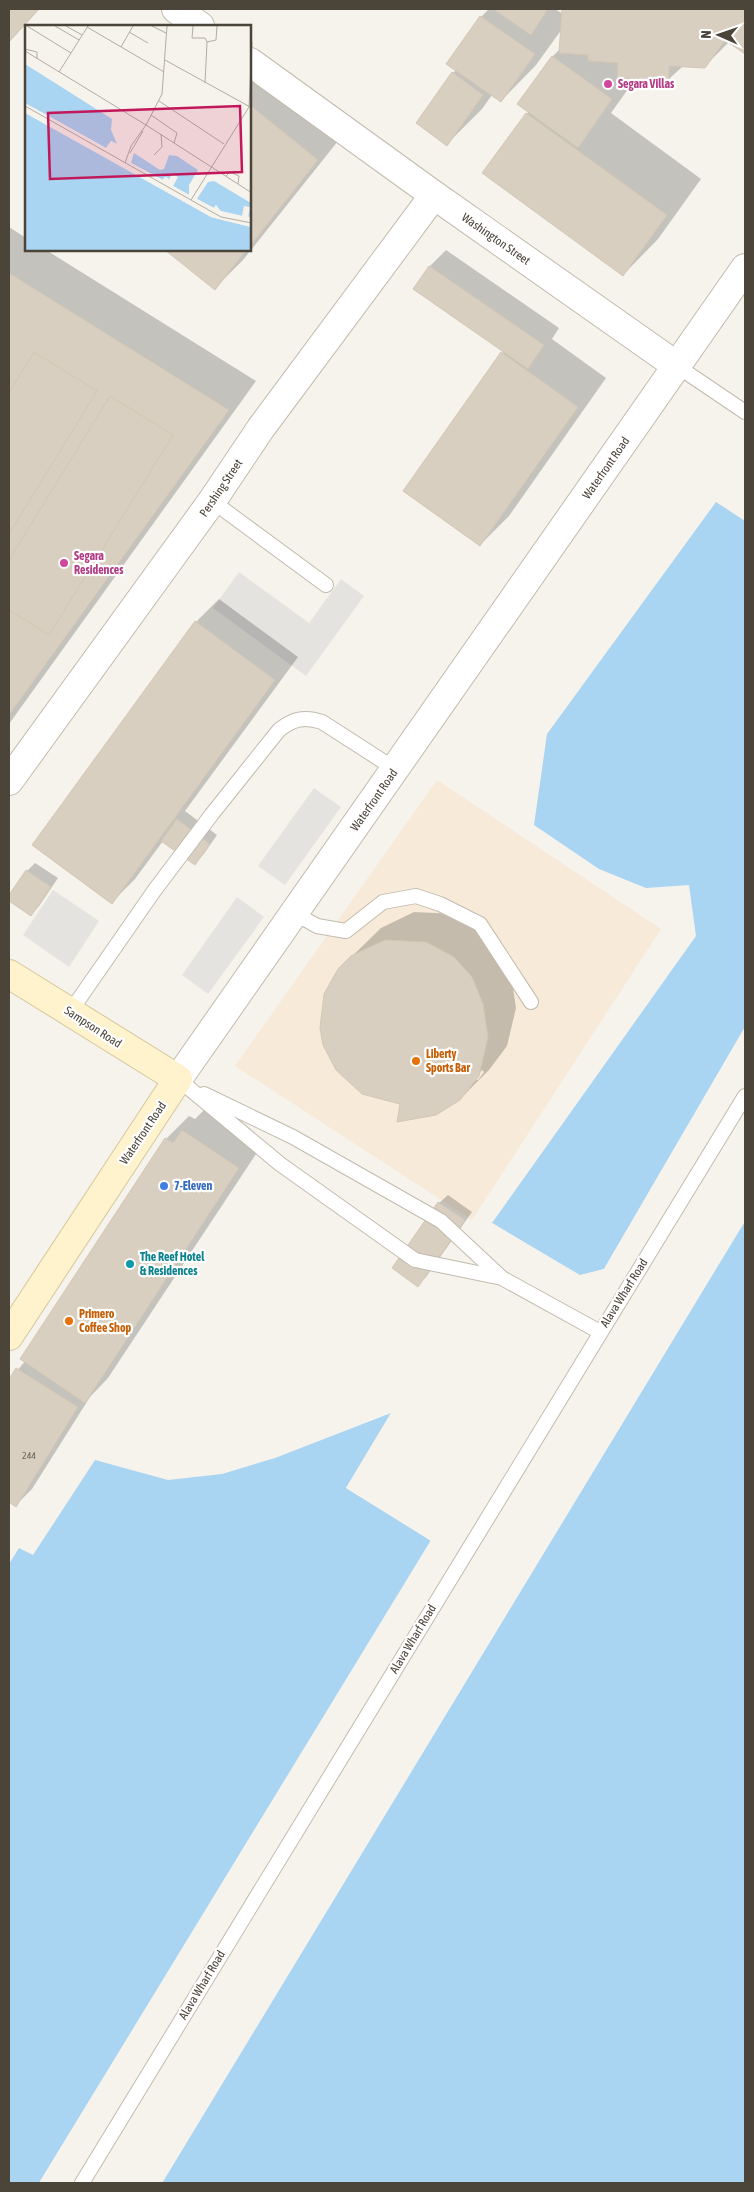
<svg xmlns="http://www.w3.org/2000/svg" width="754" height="2192" font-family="'Asap Condensed',sans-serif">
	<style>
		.commercial { fill: #f7ead8 }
		.parking { fill: #e5e3e0 }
		.water { fill: #a9d4f2 }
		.pier { fill: #f6f3ec }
		.shadow { fill: #0003; fill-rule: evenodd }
		.building { fill: #d8cfc1; stroke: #d3c7b4 }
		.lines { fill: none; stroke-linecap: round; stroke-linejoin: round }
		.service-casing { stroke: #c2bbae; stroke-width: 16 }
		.minor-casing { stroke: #c2bbae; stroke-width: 30 }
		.secondary-casing { stroke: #d6c79b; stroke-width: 30 }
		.service { stroke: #fff; stroke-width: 14 }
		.minor { stroke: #fff; stroke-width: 28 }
		.secondary { stroke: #fff3cd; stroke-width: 28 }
		.hotel-dot { fill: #d1479c; stroke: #fff; stroke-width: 2 }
		.food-dot { fill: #e8710a; stroke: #fff; stroke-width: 2 }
		.shop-dot { fill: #3f7fe0; stroke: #fff; stroke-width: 2 }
		.culture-dot { fill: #0f9aa8; stroke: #fff; stroke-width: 2 }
		.labels { text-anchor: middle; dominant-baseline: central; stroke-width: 4.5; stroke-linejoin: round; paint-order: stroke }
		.number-label { font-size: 10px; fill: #6e675b }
		.hotel-label { font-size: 12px; font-weight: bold; fill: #b23c85; stroke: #fff; text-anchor: start }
		.street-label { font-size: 12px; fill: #4b4439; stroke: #fff }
		.food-label { font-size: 12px; font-weight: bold; fill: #c56008; stroke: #fff; text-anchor: start }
		.shop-label { font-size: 12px; font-weight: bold; fill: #366cbe; stroke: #fff; text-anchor: start }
		.culture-label { font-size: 12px; font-weight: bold; fill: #0d838f; stroke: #fff; text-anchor: start }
		.inset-road { fill: none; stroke: #b2ada4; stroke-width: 1 }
		.view { fill: #c2185b; fill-opacity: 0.15; stroke: #c2185b; stroke-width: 2.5 }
		.inset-edge { fill: none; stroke: #4b4439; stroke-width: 2.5 }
	</style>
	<rect width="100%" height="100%" fill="#f6f3ec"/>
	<polygon class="commercial" points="437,780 661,929 472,1220 235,1066"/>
	<g class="parking">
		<polygon points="239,572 309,623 341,579 364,596 306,676 213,608"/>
		<polygon points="314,788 341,807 285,885 258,866"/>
		<polygon points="53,890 99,921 69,967 23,935"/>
		<polygon points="237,897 264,917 208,994 182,975"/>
	</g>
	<g class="water">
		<polygon points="716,502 745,521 745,1027 604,1269 580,1276 492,1223 696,936 689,885 646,888 599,869 534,825 547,734"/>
		<polygon points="745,1221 745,2183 162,2183"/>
		<polygon points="391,1413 346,1488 431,1540 39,2183 9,2183 9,1564 19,1548 33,1555 95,1460 168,1480 222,1474 275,1458"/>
	</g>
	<g class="pier">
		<polygon points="745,1027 745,1032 605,1271 579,1278 491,1225 492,1223 580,1275 604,1269"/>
		<polygon points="745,1219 745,1221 162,2183 159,2183"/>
		<polygon points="391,1413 393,1414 350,1487 433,1538 434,1541 42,2183 39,2183 431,1541 346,1488"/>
	</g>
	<g class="shadow">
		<polygon points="9,9 39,9 9,41"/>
		<polygon points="489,9 555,9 563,14 563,9 745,9 745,52 730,41 704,67 683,66 668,80 636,78 611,113 701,179 658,239 623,275 484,173 529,111 519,104 553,56 561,48 562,29 536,65 501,101 492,95 482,109 447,144 453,73 457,69 481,17"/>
		<polygon points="266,67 346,131 243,260 215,288 167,250 250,250 250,83"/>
		<polygon points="9,227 26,238 26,250 46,250 256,381 9,724"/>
		<polygon points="446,250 559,328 552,339 606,378 509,516 480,545 404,491 504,351 414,289 430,266"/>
		<polygon points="219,599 298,657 185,811 217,835 203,855 194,864 163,841 135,879 112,902 196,622"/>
		<polygon points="35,863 58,878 39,906 31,915 9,898 27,871"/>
		<path d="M414,912L455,914L483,929L511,975L516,1008L507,1046L489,1070L460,1099L402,1103L339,969L381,928ZM482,1070L484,1072L478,1080H474Z"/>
		<polygon points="206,1108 262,1145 108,1378 90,1397 32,1489 16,1505 9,1501 9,1381 25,1361 166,1139 189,1116 195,1119"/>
		<polygon points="448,1195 472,1212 426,1277 418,1285 394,1268 439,1203"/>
	</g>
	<g class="building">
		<polygon points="9,9 39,9 9,42"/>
		<polygon points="497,9 548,9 531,35 496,11"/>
		<polygon points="562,9 745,9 745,54 725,40 705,68 669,66 669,81 617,78 618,63 588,61 588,55 559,53"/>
		<polygon points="480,16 535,54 501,102 446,64"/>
		<polygon points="552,56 612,99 578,148 517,104"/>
		<polygon points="452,72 483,95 447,146 416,123"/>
		<polygon points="250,105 318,160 250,246"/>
		<polygon points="526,113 667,215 623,276 482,173"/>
		<polygon points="165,250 246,250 215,290"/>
		<polygon points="429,266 544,345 528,369 413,289"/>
		<polygon points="9,273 229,410 9,715"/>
		<polygon points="34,352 97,391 9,534 9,393"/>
		<polygon points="501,352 578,407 480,546 403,491"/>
		<polygon points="110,396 173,435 49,635 9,610 9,560"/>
		<polygon points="195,621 275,680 112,904 32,845"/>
		<polygon points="177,819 210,844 195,865 161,841"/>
		<polygon points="26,870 51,887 31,916 9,901 9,895"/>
		<polygon points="385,940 426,942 454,957 472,977 483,1004 488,1037 479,1076 460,1100 436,1115 397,1122 400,1104 362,1094 336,1070 323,1045 320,1028 324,994 338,969 351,956"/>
		<polygon points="182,1130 239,1168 85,1403 20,1359 165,1138 173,1143"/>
		<polygon points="438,1202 465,1220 418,1287 392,1268"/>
		<polygon points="16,1368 78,1407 16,1507 9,1502 9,1379"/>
	</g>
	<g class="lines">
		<defs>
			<g id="service">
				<polyline points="677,366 745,412"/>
				<polyline points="212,501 326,585"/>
				<polyline points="294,913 317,926 346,931 383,902 416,896 440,904 480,924 531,1002"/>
				<path d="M70,1012L154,891L212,814L279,730C293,719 304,716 322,722L395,769"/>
				<polyline points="178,1079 280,1164 415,1260 502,1278 600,1332"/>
				<polyline points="204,1094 293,1137 441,1221 501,1277"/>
				<polyline points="82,2183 745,1096"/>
			</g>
			<g id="minor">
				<polyline points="176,9 200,26"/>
				<polyline points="250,62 434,195 677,366"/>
				<polyline points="9,781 212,501 261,428 434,195"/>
				<polyline points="178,1079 745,268"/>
			</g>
			<polyline id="secondary" points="9,974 178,1079 9,1336"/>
		</defs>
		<use href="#service" class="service-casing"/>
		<use href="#minor" class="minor-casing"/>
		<use href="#secondary" class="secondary-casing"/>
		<use href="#service" class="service"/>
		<use href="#minor" class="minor"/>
		<use href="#secondary" class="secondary"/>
	</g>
	<g class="hotel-dot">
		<circle cx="608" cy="84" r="5"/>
		<circle cx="64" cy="563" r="5"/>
	</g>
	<g class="food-dot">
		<circle cx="416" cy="1061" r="5"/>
		<circle cx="69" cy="1321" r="5"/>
	</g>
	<circle class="shop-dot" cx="164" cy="1186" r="5"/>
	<circle class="culture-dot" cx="130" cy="1264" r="5"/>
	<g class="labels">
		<g class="number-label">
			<text x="29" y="1455">244</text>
		</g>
		<g class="hotel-label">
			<text x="618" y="84">Segara Villas</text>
			<text x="74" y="556">Segara<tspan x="74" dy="14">Residences</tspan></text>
		</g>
		<g class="street-label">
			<text transform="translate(496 239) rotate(35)">Washington Street</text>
			<text transform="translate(606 468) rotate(-55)">Waterfront Road</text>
			<text transform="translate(221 488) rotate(-56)">Pershing Street</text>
			<text transform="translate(374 800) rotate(-55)">Waterfront Road</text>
			<text transform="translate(93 1027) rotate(33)">Sampson Road</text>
			<text transform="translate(143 1133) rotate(-56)">Waterfront Road</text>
			<text transform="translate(624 1293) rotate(-58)">Alava Wharf Road</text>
			<text transform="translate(413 1639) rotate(-59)">Alava Wharf Road</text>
			<text transform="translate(202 1985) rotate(-59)">Alava Wharf Road</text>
		</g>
		<g class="food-label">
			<text x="426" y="1054">Liberty<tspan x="426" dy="14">Sports Bar</tspan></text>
			<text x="79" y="1314">Primero<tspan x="79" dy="14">Coffee Shop</tspan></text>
		</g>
		<g class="shop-label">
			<text x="174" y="1186">7-Eleven</text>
		</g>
		<g class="culture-label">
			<text x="140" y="1257">The Reef Hotel<tspan x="140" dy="14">&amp; Residences</tspan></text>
		</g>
	</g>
	<g transform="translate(25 25)">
		<rect width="226" height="226" fill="#f6f3ec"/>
		<path d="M0,39L87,94L86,105L92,119L86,116L81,123L0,78ZM0,88L186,192L226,202V226H0ZM109,128L135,145L139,144L144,130L152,131L173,145L164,160V170L148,161L152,152L147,149L143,158V153L140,152L138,155L106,138ZM189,156L226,178V192H223L225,183L219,182L218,191L196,186L191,180L189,183L172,174L183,157Z" fill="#a9d4f2"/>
		<path d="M0,78L81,123L86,116L92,119H87L82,126ZM0,86L187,190L226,202L186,192ZM107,126L106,138L138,155L140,152L144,154L142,158L147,149L153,152L148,161L164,170L169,167L165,172L146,162L148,152L142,160L103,138ZM171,168L172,174L189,183L191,180V184L200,188L217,191L219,181L225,182L223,191L227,195L221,193L222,184L218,193L190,187L171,176Z" fill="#f6f3ec"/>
		<path class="inset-road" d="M2,1L46,28M30,1L54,15M41,1L57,10M127,1L141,8M168,1L167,13H180L182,17M62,2L139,47M104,7L123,18M182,17L191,15L192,1M96,22L108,1M0,24L12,27V34M0,26L121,100L137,69L142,1M140,35L227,83M34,47L63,1M180,58L182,17M134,76L199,119M0,81L196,192L227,198M126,90L152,108L149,118M105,128L118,106M129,130L137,122L136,109M100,138L106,121L121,100L227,168M201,151L205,147L214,151L213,159M166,175L224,82L227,17"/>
		<path class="view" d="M215,81L217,147L25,154L23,88Z"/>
		<rect width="226" height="226" class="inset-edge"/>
	</g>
	<rect width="754" height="2192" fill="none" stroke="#4b4439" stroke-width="20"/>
	<g transform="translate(719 35) rotate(272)" stroke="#ffffff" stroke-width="4" paint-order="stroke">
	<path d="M0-4L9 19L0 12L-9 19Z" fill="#4b4439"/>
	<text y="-8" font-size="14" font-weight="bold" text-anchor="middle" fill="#4b4439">N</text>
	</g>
</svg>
